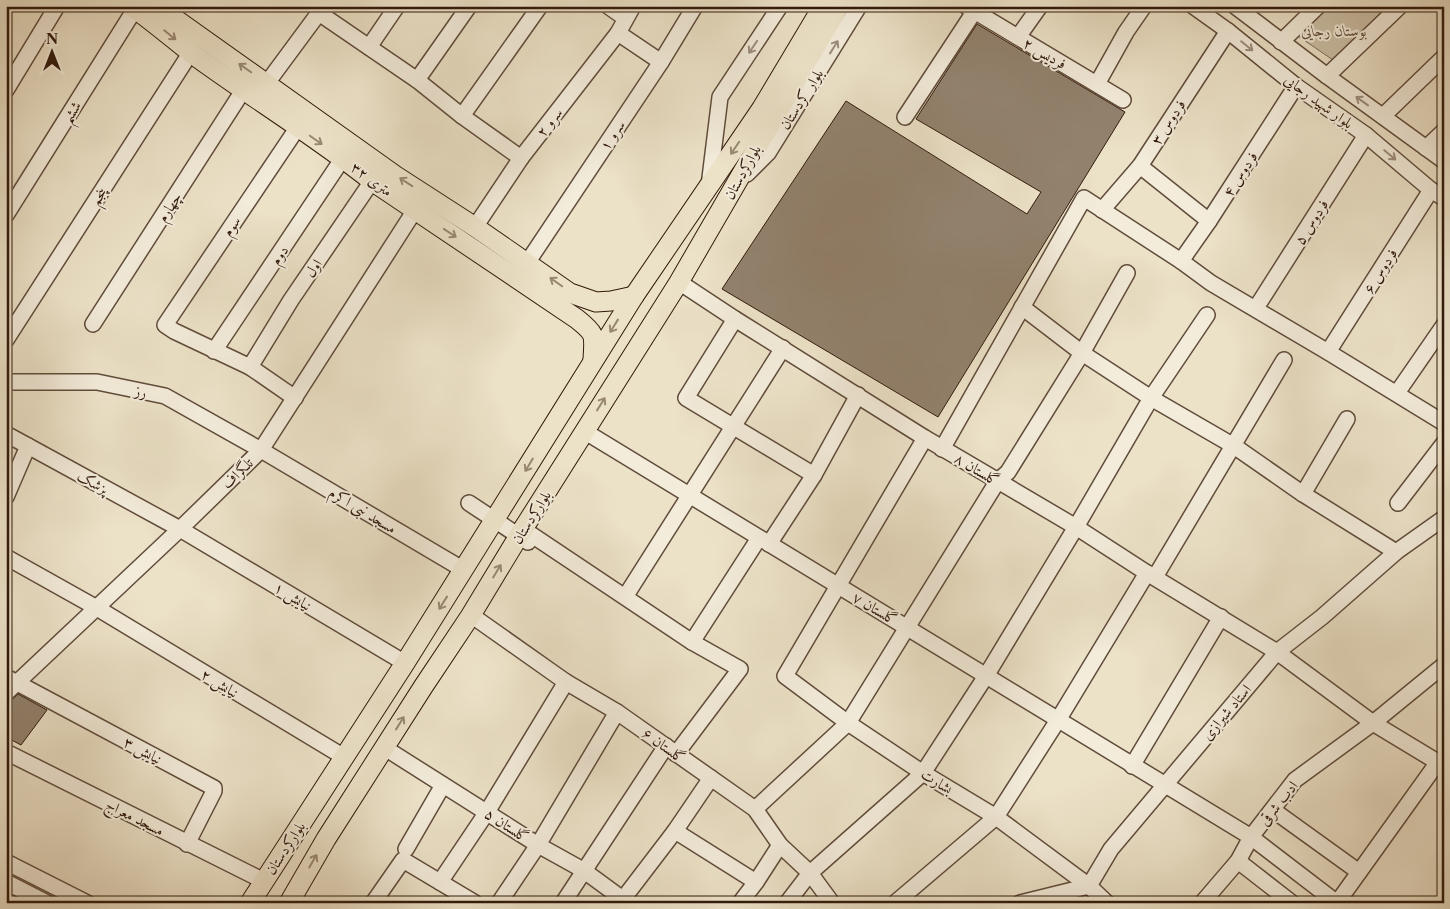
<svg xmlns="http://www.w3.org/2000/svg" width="1450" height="909" font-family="'Libre Caslon Text',Amiri,serif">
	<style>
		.green { fill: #ccc0a8; stroke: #7e6d5a }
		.building { fill: #92826e; stroke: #311a0c }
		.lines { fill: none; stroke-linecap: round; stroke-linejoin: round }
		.minor-casing { stroke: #604c3b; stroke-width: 18 }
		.major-casing { stroke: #311a0c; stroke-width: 21 }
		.minor { stroke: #f3ecdb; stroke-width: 15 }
		.major { stroke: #ece2c8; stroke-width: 19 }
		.oneway { stroke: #988873 }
		.oneway2 { stroke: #9c8e7e }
		.labels { text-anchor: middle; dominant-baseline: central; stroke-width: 4; stroke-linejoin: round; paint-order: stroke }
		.park-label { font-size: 15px; font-style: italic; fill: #604c3b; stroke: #f3ecdb }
		.street-label { font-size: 15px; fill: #311a0c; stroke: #f3ecdb }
	</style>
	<rect width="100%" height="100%" fill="#ece2c8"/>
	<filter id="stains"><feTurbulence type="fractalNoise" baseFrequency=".004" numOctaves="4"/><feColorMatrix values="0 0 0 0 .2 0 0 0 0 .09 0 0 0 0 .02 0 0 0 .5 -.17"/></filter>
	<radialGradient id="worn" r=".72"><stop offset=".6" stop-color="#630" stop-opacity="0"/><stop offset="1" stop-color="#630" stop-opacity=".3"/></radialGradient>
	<polygon class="green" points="1325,6 1393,6 1336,62 1295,34"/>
	<g class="building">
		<polygon points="977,24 1125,112 938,417 722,289 846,101 1027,214 1041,192 916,119"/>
		<polygon points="18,694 47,710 21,745 6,737 6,705"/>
	</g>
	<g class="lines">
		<defs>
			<g id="minor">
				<polyline points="608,6 625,18"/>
				<polyline points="966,6 1123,100"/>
				<polyline points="1193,6 1228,31 1296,86 1366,135 1431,190 1444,198"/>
				<polyline points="1235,6 1327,76 1444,161"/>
				<polyline points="319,13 417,80 462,116 521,158"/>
				<polyline points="618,33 661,62"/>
				<polyline points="1018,37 1040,6"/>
				<polyline points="1281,42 1318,6"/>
				<polyline points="369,47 397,6"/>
				<polyline points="1327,76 1400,6"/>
				<polyline points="417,80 469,6"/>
				<polyline points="267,83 324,6"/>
				<polyline points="1097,84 1126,32 1144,6"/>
				<polyline points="6,90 57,6"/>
				<polyline points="462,116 540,6"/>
				<polyline points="1383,116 1444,57"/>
				<polyline points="905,117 974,12"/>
				<polyline points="298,127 165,325 174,331 250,367 291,300 372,181"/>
				<polyline points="1426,148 1444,131"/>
				<polyline points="1140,166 1209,221"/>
				<polyline points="747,174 768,153 859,6"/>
				<polyline points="709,186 720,97 780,6"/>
				<polyline points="1102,210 1140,166 1228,31"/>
				<polyline points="6,215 135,9"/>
				<polyline points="475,227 521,158 618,33 633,6"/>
				<polyline points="1181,261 1209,221 1296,86"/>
				<polyline points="527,263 661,62 695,6"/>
				<polyline points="679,282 735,319 925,438 1076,527 1147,573 1277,652 1373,723 1444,766"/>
				<polyline points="1022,307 1082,353 1151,398 1234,446 1303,494 1396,552"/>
				<polyline points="1256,308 1366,135"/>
				<polyline points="735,319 686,398 814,475"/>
				<polyline points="93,324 244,89"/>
				<polyline points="6,340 191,52"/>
				<polyline points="214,351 343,158"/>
				<polyline points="1328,352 1431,190"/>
				<polyline points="250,367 295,398"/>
				<polyline points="6,382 97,382 165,396 261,450 464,570"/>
				<polyline points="1397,393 1444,325"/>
				<polyline points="584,431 1251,837 1337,903"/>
				<polyline points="6,434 180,529 405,663"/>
				<polyline points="925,438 785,676 848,723 923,773 996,817 1089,886 1107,903"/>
				<polyline points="942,449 1084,198 1181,261 1211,283 1328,352 1444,423"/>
				<polyline points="1303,494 1347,419"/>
				<polyline points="6,497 28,446"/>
				<polyline points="469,503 528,542"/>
				<polyline points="1398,503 1444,443"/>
				<polyline points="523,529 692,642 740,669 676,754"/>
				<polyline points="769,544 814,475 858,395"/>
				<polyline points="6,557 97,608 344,757"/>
				<polyline points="1155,577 1284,360"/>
				<polyline points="625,597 783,348"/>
				<polyline points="471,615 566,682 617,712 755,809 780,845 810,873 832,903"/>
				<polyline points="692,642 759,538"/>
				<polyline points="6,677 214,788 214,791 187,844"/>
				<polyline points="6,693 180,529 261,450 415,210"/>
				<polyline points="385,748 538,845 583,870 628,903"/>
				<polyline points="6,752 264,881"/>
				<polyline points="1132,766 1221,617"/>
				<polyline points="755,809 848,723 997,482 1008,472 1082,353 1127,273"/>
				<polyline points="1273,810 1359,872"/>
				<polyline points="675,831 756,882"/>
				<polyline points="406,849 443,785"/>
				<polyline points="1238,861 1292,903"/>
				<polyline points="6,862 87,903"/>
				<polyline points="6,882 47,903"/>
				<polyline points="440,882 487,812 566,682"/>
				<polyline points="373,903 403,860 475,903"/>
				<polyline points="499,903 538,845 617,712"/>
				<polyline points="563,903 666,746"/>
				<polyline points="620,903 675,831 711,778"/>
				<polyline points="740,903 756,882 780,845"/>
				<polyline points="787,903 810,873 923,773 986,676 1076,527 1151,398 1207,315"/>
				<polyline points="895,903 996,817 1058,720 1147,573"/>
				<polyline points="1020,903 1089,886 1111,849 1277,652 1322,617 1396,552 1444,518"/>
				<polyline points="1202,903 1238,861 1251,837 1295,780 1373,723 1444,665"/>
				<polyline points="1337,903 1438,762"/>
			</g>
			<g id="major">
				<path d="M131,6C152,21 171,37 191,53C251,97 314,135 372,181L577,319C597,335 594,335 593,360"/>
				<polyline points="157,6 396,176 475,227 570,293 596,302 611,301 634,296"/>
				<polyline points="250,903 405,663 634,296 762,108 823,6"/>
				<polyline points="289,903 326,839 423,687 471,615 523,529 679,282 839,6"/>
			</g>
		</defs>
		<use href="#minor" class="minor-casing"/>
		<use href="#major" class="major-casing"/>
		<use href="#minor" class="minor"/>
		<use href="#major" class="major"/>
	</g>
	<defs><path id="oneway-shaft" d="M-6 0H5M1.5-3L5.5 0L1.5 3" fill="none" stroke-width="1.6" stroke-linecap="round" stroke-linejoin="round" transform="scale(1.25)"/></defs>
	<g class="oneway">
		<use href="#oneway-shaft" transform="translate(170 35) rotate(39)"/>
		<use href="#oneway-shaft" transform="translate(245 68) rotate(-145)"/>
		<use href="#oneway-shaft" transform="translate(316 140) rotate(35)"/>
		<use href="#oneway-shaft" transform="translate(735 148) rotate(124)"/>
		<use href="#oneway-shaft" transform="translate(406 182) rotate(-147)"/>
		<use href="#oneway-shaft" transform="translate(450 233) rotate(34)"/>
		<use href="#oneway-shaft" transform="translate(556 282) rotate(-145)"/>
		<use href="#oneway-shaft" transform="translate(614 326) rotate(122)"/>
		<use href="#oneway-shaft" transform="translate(601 404) rotate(-58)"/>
		<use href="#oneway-shaft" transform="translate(529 465) rotate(121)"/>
		<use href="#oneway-shaft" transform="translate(497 571) rotate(-59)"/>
		<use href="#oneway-shaft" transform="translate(443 603) rotate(122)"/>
		<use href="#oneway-shaft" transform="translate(400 723) rotate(-58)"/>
		<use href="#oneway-shaft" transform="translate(313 861) rotate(-60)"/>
	</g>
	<g class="oneway2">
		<use href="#oneway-shaft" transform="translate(1247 46) rotate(39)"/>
		<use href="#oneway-shaft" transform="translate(753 47) rotate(124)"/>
		<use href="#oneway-shaft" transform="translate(834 47) rotate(-58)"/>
		<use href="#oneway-shaft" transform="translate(1362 101) rotate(-144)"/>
		<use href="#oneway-shaft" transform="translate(1390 155) rotate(40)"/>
	</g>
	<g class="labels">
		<g class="park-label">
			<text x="1334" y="30">بوستان رجایی</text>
		</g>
		<g class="street-label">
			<text transform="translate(1045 53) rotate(30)">فردیس ۲</text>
			<text transform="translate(801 99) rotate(-58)">بلوار کردستان</text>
			<text transform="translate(1319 101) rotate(36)">بلوار شهید رجایی</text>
			<text transform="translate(71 112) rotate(-58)">ششم</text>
			<text transform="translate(549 122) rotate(-52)">سرو ۲</text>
			<text transform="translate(1168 122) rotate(-57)">فردوس ۳</text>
			<text transform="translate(612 135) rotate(-56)">سرو ۱</text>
			<text transform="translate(742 172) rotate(-61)">بلوارکردستان</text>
			<text transform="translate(1240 174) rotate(-57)">فردوس ۴</text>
			<text transform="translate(372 179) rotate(36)">۳۲ متری</text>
			<text transform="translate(98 196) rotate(-57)">پنجم</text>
			<text transform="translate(169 207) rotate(-57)">چهارم</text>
			<text transform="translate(1311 222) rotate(-58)">فردوس ۵</text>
			<text transform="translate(231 226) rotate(-56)">سوم</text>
			<text transform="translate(279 255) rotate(-56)">دوم</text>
			<text transform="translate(313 268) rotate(-56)">اول</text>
			<text transform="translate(1380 271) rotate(-58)">فردوس ۶</text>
			<text transform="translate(141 391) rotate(12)">رز</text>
			<text transform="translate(977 469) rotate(31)">گلستان ۸</text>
			<text transform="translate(237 473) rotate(-44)">تلگراف</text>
			<text transform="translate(93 482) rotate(29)">پزشک</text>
			<text transform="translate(363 510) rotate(31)">مسجد نبی اکرم</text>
			<text transform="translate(531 517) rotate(-58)">بلوارکردستان</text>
			<text transform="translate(293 596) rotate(31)">نیایش ۱</text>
			<text transform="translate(875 608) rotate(31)">گلستان ۷</text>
			<text transform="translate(220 683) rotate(31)">نیایش ۲</text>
			<text transform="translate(1226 712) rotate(-50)">استاد شیرازی</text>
			<text transform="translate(664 745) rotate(36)">گلستان ۶</text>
			<text transform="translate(143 750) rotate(28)">نیایش ۳</text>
			<text transform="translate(937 781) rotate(32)">بشارت</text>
			<text transform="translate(1278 803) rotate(-51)">ادب شرقی</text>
			<text transform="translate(135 817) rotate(27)">مسجد معراج</text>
			<text transform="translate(507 825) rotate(33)">گلستان ۵</text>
			<text transform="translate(285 848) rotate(-57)">بلوارکردستان</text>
		</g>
	</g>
	<rect width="1450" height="909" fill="none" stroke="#ece2c8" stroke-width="25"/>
	<rect x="8" y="8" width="1435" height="894" fill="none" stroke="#311a0c" stroke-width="2.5"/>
	<rect x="12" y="12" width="1425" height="884" fill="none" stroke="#311a0c"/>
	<g transform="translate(52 52)" stroke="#f3ecdb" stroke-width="4" paint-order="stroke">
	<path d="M0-4L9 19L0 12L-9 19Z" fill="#311a0c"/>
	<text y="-8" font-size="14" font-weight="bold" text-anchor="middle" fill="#311a0c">N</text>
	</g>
	<rect width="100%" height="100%" filter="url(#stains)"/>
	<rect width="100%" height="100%" fill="url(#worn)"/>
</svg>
